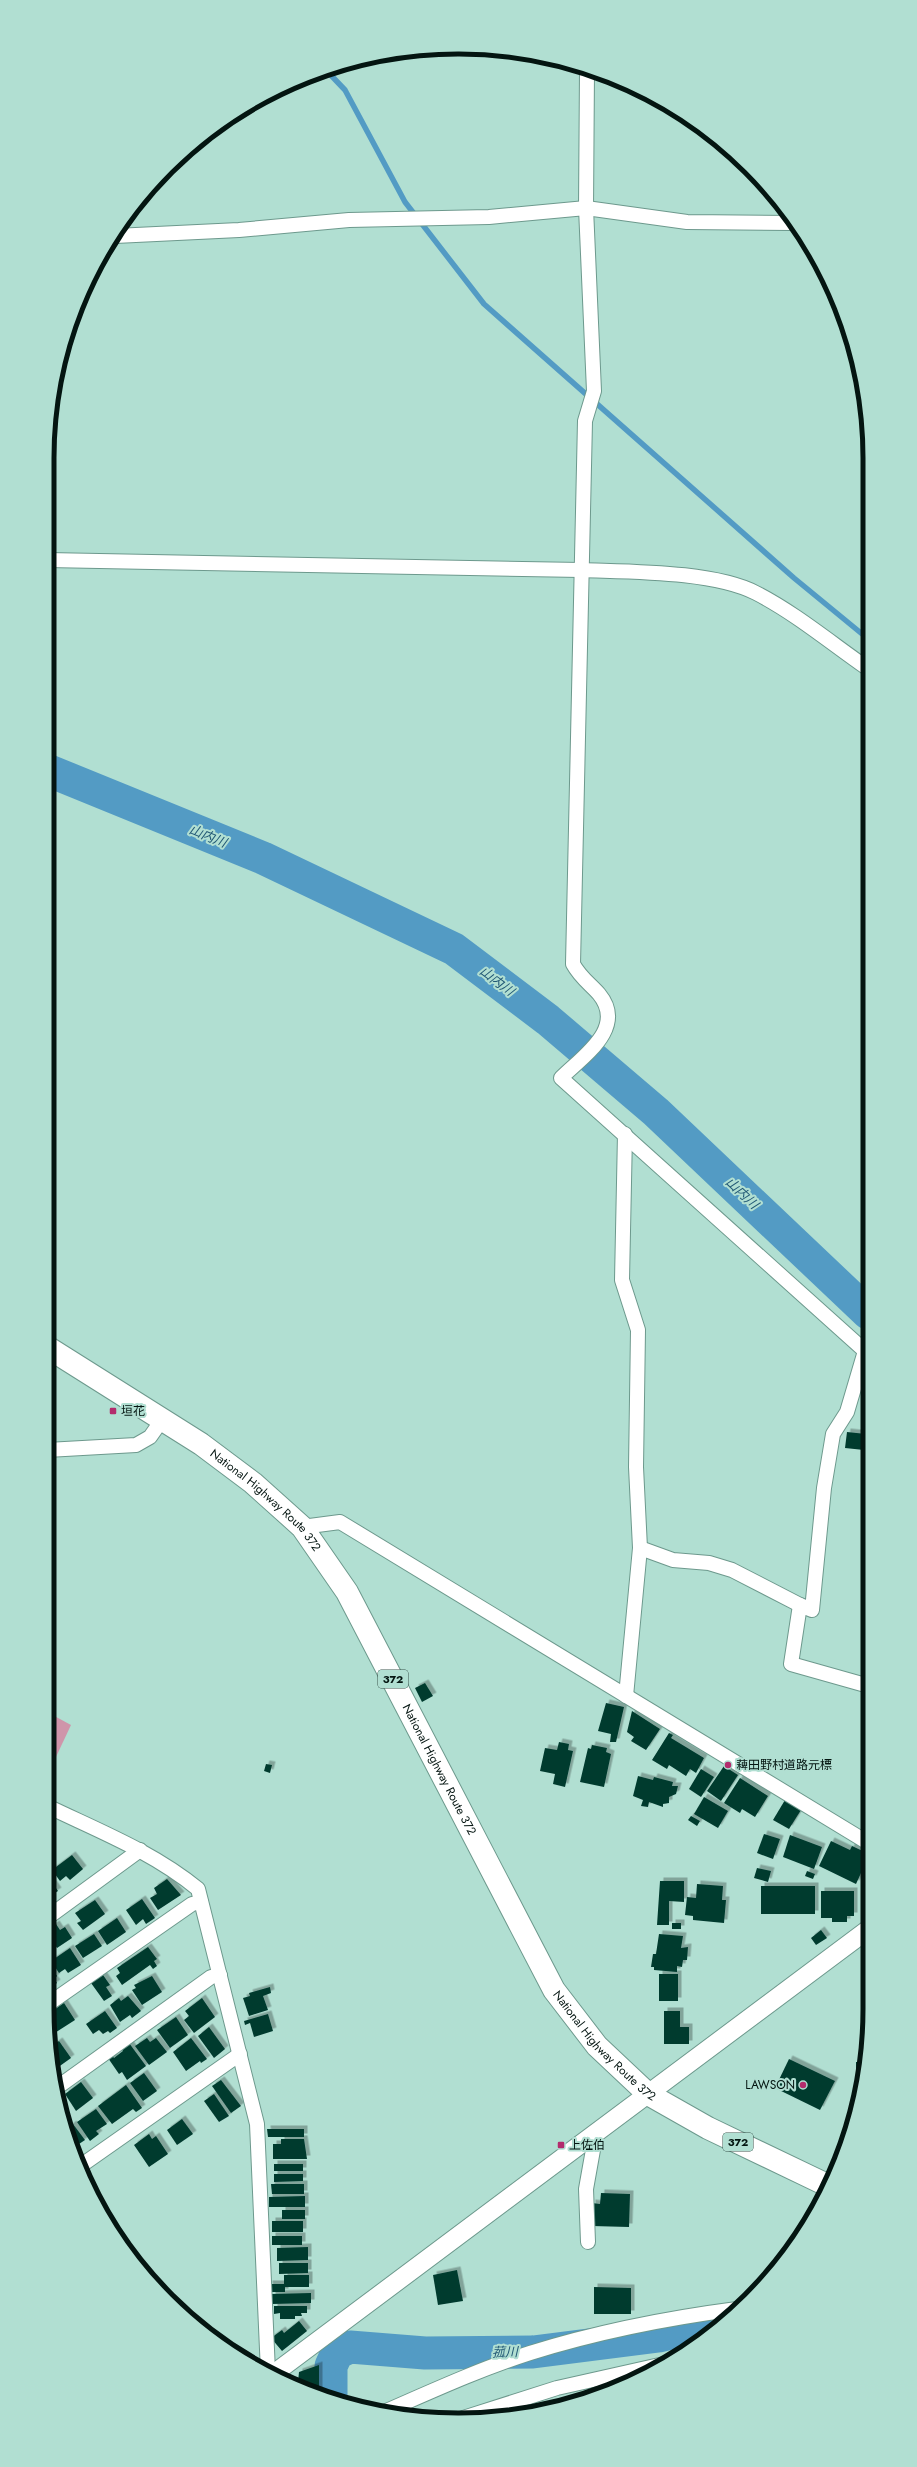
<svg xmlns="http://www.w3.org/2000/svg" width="917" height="2467" font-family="Jost,'Noto Sans JP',sans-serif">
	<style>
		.green { fill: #cf95aa }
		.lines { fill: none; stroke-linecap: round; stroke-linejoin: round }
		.stream { stroke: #539bc4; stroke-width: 5.5 }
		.river { stroke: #539bc4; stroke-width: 33 }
		.building { fill: #023a2f; filter: url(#shadow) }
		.minor-casing { stroke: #6d998d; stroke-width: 16 }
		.tertiary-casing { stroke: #6d998d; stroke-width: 20 }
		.trunk-casing { stroke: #6d998d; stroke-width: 24 }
		.minor { stroke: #fff; stroke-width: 14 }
		.tertiary { stroke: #fff; stroke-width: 18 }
		.trunk { stroke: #fff; stroke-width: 22 }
		.poi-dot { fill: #b32c6d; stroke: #b1dfd2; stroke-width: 1.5 }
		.labels { text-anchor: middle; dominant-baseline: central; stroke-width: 4; stroke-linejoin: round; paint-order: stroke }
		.shield { fill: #b1dfd2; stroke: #38524b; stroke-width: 1 }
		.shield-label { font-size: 11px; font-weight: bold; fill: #041511 }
		.poi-label { font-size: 12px; fill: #041511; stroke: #b1dfd2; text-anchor: start }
		.street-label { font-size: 12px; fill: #041511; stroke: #b1dfd2 }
		.water-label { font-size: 13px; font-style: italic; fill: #215875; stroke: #b1dfd2 }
		.rim { fill: none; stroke: #041511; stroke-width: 5 }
	</style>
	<defs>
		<filter id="shadow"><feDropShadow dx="3.5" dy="-3.5" stdDeviation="0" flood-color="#0004"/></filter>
	</defs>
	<rect width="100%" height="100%" fill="#b1dfd2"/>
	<polygon class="green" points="47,1712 71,1725 47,1776"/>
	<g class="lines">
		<polyline class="stream" points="325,69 345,90 405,202 484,304 794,578 867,638"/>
		<g class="river">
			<polyline points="47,770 263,858 454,949 548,1020 656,1112 868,1313"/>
			<polyline points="331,2398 331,2366 337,2353 350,2347 425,2353 533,2352 659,2336 704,2325 718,2325"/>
		</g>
	</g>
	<g class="building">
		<polygon points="847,1432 866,1434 864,1450 845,1448"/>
		<polygon points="425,1683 433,1696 422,1702 415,1688"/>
		<polygon points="606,1703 624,1707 616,1742 610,1742 611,1734 598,1731"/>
		<polygon points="632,1711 660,1729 646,1750 631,1741 634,1737 627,1732"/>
		<polygon points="669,1733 673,1735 671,1738 704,1758 696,1773 690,1769 686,1776 669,1765 667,1769 652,1760"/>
		<polygon points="559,1742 569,1744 568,1750 573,1751 565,1787 553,1784 555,1774 540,1771 545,1748 557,1750"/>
		<polygon points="592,1745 607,1748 606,1752 611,1754 604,1787 580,1782 588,1748 591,1749"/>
		<polygon points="266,1764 272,1765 270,1773 264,1771"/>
		<polygon points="724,1766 738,1775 721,1801 707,1791"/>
		<polygon points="701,1769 714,1777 701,1797 689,1789"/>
		<polygon points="638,1776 653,1780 654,1777 673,1782 672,1786 678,1786 676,1794 669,1797 669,1803 663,1804 663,1807 649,1802 648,1807 641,1806 643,1800 633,1796"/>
		<polygon points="740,1778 768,1796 755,1817 742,1809 740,1813 724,1803"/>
		<polygon points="704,1797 728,1811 718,1828 694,1814"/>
		<polygon points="785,1800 801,1810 789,1829 773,1820"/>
		<polygon points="691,1816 700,1821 697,1826 688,1820"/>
		<polygon points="764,1834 780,1839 773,1859 757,1853"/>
		<polygon points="790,1835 822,1847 814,1869 783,1857"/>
		<polygon points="831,1841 850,1850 852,1846 867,1853 870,1852 870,1877 861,1873 856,1884 819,1866"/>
		<polygon points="72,1855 83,1869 70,1880 66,1876 60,1881 52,1870"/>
		<polygon points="757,1868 771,1871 768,1882 754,1878"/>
		<polygon points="807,1871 815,1874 813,1879 805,1876"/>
		<polygon points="47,1875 58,1891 47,1898"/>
		<polygon points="167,1879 181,1895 158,1910 150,1898 157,1894 154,1888"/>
		<polygon points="660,1881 684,1881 684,1902 669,1901 669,1925 657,1925"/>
		<polygon points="697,1884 723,1886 722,1900 726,1900 724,1923 693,1920 693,1916 685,1915 687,1897 696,1898"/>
		<rect x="761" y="1886" width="54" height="28"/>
		<polygon points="821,1891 854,1891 854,1916 847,1916 847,1922 832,1922 832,1918 821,1918"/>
		<polygon points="142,1899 155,1918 146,1924 143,1919 136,1925 126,1910"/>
		<polygon points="95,1900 105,1914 83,1930 77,1923 81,1921 75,1913"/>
		<polygon points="117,1918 126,1932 107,1945 98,1931"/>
		<rect x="672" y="1923" width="9" height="6"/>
		<polygon points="56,1924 60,1930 65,1927 72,1938 57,1948 47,1934 47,1930"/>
		<polygon points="821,1930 827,1938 816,1945 811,1938"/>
		<polygon points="94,1934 102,1946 83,1958 75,1946"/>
		<polygon points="659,1934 683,1936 681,1948 688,1947 687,1960 683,1960 682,1967 677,1966 677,1972 654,1970 654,1967 651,1967 653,1954 656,1954"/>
		<polygon points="148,1947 157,1959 154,1961 157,1966 153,1969 150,1965 122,1985 116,1976 120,1973 117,1968"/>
		<polygon points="70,1948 81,1965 68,1973 65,1969 59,1973 51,1961"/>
		<polygon points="47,1961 57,1976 54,1979 57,1983 48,1989"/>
		<rect x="659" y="1974" width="19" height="27"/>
		<polygon points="103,1975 110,1985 106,1987 112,1996 104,2001 91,1983"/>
		<polygon points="152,1976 162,1992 142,2005 132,1990 136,1988 134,1985"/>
		<polygon points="270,1987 271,1993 263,1996 268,2010 249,2016 243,1998 250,1996 249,1993"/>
		<polygon points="128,1996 141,2011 132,2018 130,2015 120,2022 110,2005 119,1998 121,2001"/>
		<polygon points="202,1998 215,2017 194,2033 184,2020 189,2016 185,2011"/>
		<polygon points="64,2003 75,2020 50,2036 49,2026 54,2023 48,2014"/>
		<polygon points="105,2011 117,2028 110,2033 108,2031 103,2034 99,2030 93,2034 86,2024"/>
		<polygon points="664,2011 680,2011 680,2027 689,2027 689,2044 664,2044"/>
		<polygon points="268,2014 273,2031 254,2037 250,2023 245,2025 244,2021"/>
		<polygon points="176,2017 188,2035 170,2048 157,2030"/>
		<polygon points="209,2027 225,2049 214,2058 198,2036"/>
		<polygon points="147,2038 150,2042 156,2038 167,2052 149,2065 135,2046"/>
		<polygon points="191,2038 207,2059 201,2063 200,2061 186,2071 173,2052"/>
		<polygon points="59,2041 71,2058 57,2068 52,2061 51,2047"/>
		<polygon points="129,2043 146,2066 127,2080 122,2072 119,2074 108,2058 112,2055 114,2058 123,2051 121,2048"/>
		<polygon points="789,2059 835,2081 820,2110 775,2088"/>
		<polygon points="856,2062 863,2062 861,2080 856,2080"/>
		<polygon points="144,2073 157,2091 143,2101 130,2083"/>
		<polygon points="221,2080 241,2106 231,2113 212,2086"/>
		<polygon points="81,2082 93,2098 76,2111 65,2094"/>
		<polygon points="126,2085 142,2108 136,2112 133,2109 112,2124 98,2106"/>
		<polygon points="214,2094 229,2116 219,2122 204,2101"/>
		<polygon points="96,2109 107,2124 96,2131 99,2134 90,2141 77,2122"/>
		<polygon points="182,2119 193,2134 177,2145 167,2130"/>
		<polygon points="73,2124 85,2140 73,2148 67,2129"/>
		<polygon points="267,2129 304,2129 304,2137 268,2137"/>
		<polygon points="149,2134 152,2139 156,2136 168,2154 149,2167 134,2145"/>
		<polygon points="281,2139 304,2139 307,2159 273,2159 273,2144 281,2144"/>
		<rect x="274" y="2164" width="29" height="7"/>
		<polygon points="274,2174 303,2174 303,2181 274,2182"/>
		<polygon points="271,2184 304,2184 304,2194 272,2194"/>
		<polygon points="601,2193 630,2194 629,2227 592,2226 592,2203 600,2204"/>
		<polygon points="305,2196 305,2207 269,2207 269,2197"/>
		<rect x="282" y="2210" width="23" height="9"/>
		<rect x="272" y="2221" width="31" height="11"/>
		<rect x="272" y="2236" width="30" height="9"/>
		<polygon points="308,2247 308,2260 277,2261 277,2248"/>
		<polygon points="279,2263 308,2263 308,2273 279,2274"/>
		<polygon points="457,2270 463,2301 438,2305 433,2275"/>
		<polygon points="284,2275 309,2275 309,2287 285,2287 285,2292 270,2292 269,2284 284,2284"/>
		<polygon points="594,2287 631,2288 631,2314 594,2314"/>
		<polygon points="311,2293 311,2303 272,2304 272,2294"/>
		<polygon points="274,2306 307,2306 307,2313 301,2313 302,2316 295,2316 295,2319 280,2319 280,2313 274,2314"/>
		<polygon points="299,2321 307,2331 282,2351 271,2338 282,2330 284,2333"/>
		<polygon points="319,2365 319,2391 313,2391 289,2382 298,2382 299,2372"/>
	</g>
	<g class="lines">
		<defs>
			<g id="minor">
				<path d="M587,70L586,208L594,391L585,421L573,964C580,977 590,984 599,994C627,1028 583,1056 561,1078L865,1351L847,1412L833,1434L824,1488L812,1610L800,1605L791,1664L869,1686"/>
				<polyline points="115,236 239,230 349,220 489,217 586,208 687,222 792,223"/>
				<path d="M47,560L581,570C631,572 713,571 756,593C795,613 831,643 867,668"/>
				<polyline points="625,1134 622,1280 638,1330 636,1467 640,1548 626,1696"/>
				<polyline points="47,1450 136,1445 150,1437 162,1420"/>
				<polyline points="302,1527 340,1522 870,1844"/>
				<polyline points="640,1548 673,1560 709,1563 732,1570 800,1605"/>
				<path d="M47,1806C99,1831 153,1852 198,1889L257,2124L268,2372"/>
				<polyline points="47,1918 140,1850"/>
				<polyline points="47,2005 192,1904 201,1902"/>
				<polyline points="55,2089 211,1977 220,1975"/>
				<polyline points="79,2167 240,2054"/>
				<polyline points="588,2242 586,2189 596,2133"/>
				<path d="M384,2412C432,2391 480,2369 530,2353C597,2332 668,2318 737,2309"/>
				<polyline points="463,2418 557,2388 664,2364"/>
			</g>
			<polyline id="tertiary" points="272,2375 870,1928"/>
			<g id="trunk">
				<path id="s1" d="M47,1347L201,1444L253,1483L302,1527L347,1592L554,1990L597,2046L648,2094L708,2128L829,2186"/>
			</g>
		</defs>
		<use href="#minor" class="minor-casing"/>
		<use href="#tertiary" class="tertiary-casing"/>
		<use href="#trunk" class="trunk-casing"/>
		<use href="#minor" class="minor"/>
		<use href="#tertiary" class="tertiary"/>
		<use href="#trunk" class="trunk"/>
	</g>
	<g class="poi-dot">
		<rect x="109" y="1407" width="8" height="8" rx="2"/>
		<circle cx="728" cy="1765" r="4"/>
		<circle cx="803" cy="2085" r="4"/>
		<rect x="557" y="2141" width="8" height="8" rx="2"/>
	</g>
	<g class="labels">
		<g class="shield">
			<rect x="378" y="1670" width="30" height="18" rx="3"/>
			<rect x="723" y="2133" width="30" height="18" rx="3"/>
		</g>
		<g class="shield-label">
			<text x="393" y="1679">372</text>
			<text x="738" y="2142">372</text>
		</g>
		<g class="poi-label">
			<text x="121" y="1411">垣花</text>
			<text x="736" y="1765">薭田野村道路元標</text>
			<text x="795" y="2085" text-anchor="end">LAWSON</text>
			<text x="569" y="2145">上佐伯</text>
		</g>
		<g class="street-label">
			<text stroke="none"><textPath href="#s1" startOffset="268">National Highway Route 372</textPath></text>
			<text stroke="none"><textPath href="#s1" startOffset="592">National Highway Route 372</textPath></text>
			<text stroke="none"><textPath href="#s1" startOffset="916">National Highway Route 372</textPath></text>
		</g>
		<g class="water-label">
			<text transform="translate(208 836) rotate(22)">山内川</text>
			<text transform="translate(497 981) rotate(37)">山内川</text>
			<text transform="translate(742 1193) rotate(43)">山内川</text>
			<text transform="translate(505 2352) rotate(-1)">菰川</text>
		</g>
	</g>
	<path d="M0 0H917V2467H0ZM458 54H459A404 404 0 0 1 863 458V2009A404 404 0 0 1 459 2413H458A404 404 0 0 1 54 2009V458A404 404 0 0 1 458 54Z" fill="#b1dfd2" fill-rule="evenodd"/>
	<path class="rim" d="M458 54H459A404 404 0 0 1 863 458V2009A404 404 0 0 1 459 2413H458A404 404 0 0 1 54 2009V458A404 404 0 0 1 458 54Z"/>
</svg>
